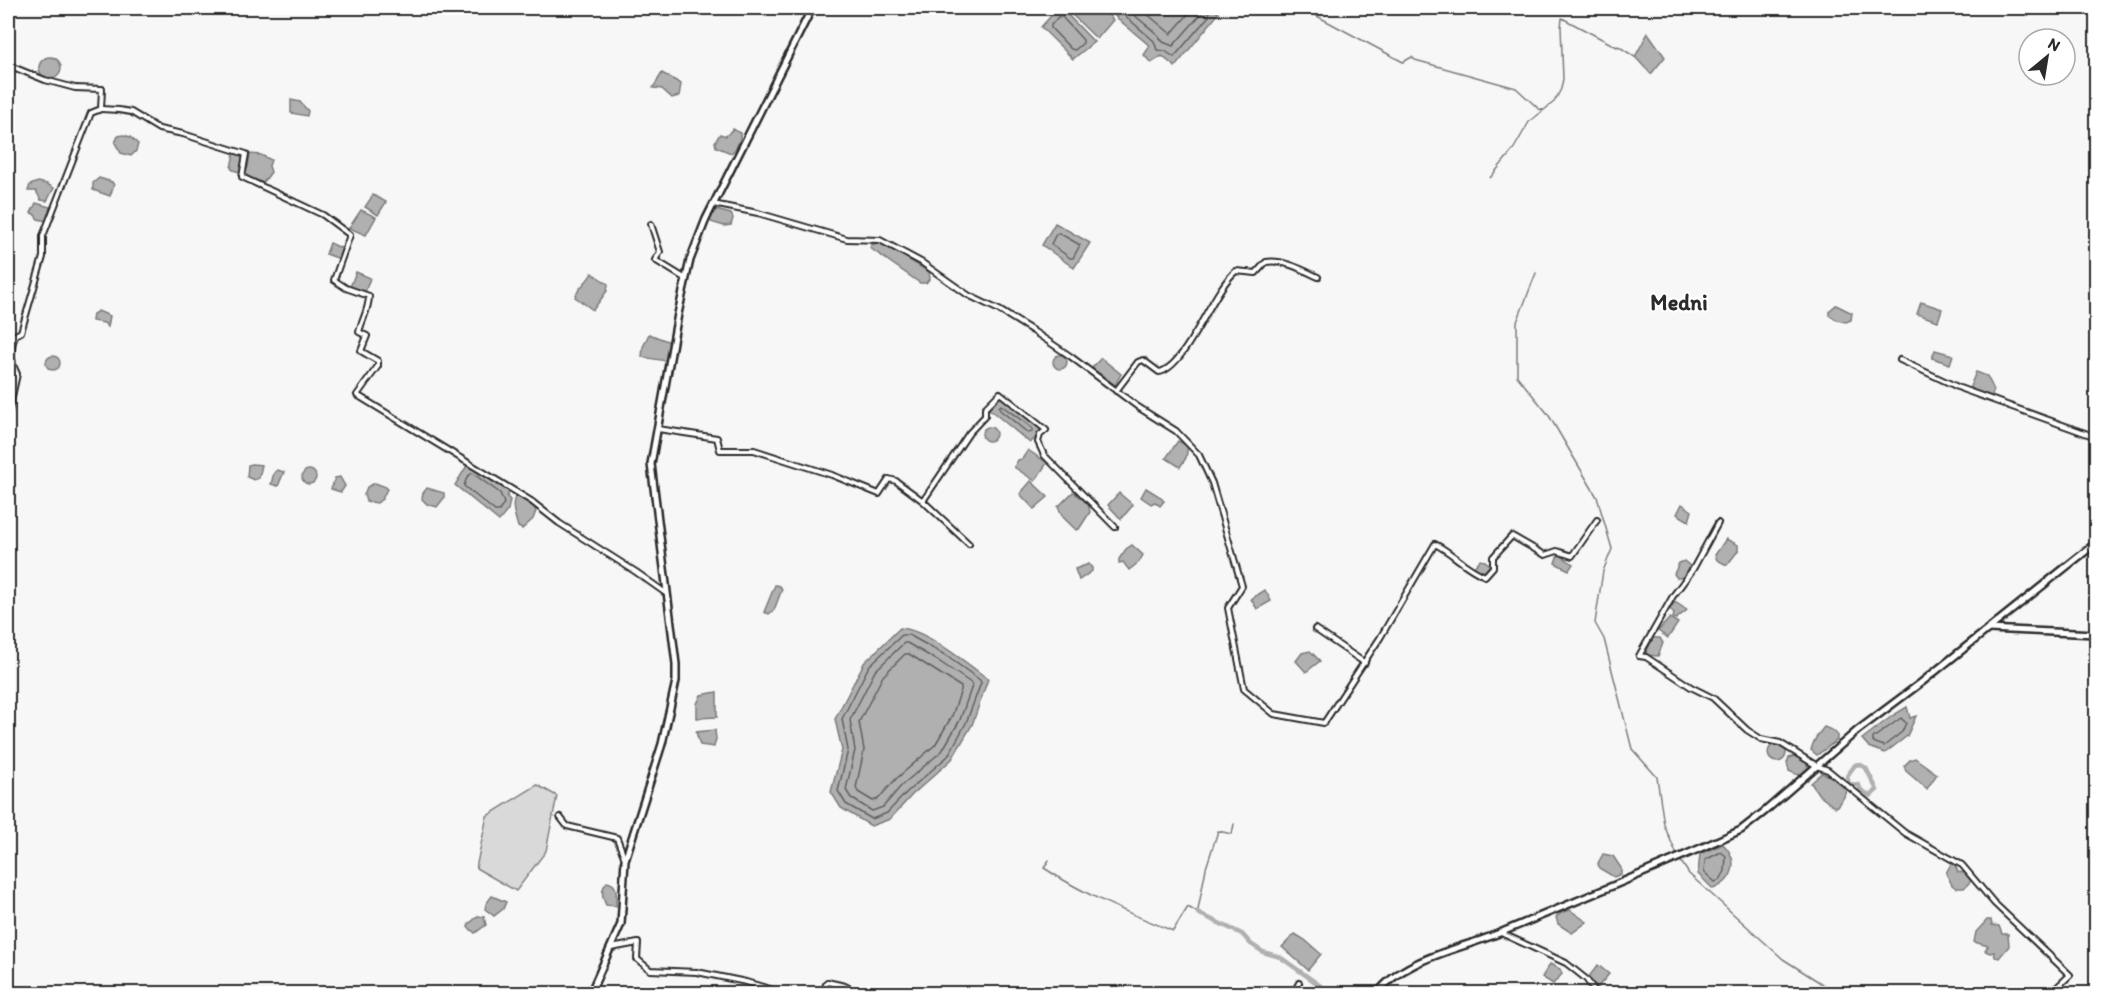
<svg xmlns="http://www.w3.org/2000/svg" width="2104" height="1001" font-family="Itim,sans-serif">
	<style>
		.green { fill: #d9d9d9; stroke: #828282; stroke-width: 1.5 }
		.water { fill: #b0b0b0; stroke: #7b7b7b; stroke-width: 1.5 }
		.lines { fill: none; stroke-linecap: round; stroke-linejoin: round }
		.shore { stroke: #606060; stroke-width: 1.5 }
		.stream { stroke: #7b7b7b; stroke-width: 1.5 }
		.canal { stroke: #b0b0b0; stroke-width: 4.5 }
		.street-casing { stroke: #2b2b2b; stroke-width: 8 }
		.secondary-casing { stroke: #2b2b2b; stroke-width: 10 }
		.street { stroke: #fff; stroke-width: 4 }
		.secondary { stroke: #fff; stroke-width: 5 }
		.labels { text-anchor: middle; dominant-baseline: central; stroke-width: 4.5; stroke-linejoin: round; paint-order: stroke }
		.quarter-label { font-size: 22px; font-weight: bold; fill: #2b2b2b; stroke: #fff }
	</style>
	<rect width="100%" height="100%" fill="#f7f7f7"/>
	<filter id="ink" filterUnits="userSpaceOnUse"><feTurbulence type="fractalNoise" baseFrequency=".0167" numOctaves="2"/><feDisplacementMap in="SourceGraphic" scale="12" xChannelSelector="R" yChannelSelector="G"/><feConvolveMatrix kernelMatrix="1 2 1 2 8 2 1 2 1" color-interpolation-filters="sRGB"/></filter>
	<g filter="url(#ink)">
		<polygon class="green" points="537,785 557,796 546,851 516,891 476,868 487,816"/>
		<g class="water">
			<polygon points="1058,8 1061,8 1094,42 1073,59 1041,27"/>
			<polygon points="1065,8 1102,8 1113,20 1097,39"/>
			<polygon points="1108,8 1211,8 1219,13 1175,67 1162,56 1151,63 1144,55 1150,46 1118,19"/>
			<polygon points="1648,33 1665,57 1651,74 1635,57"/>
			<circle cx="50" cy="68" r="11"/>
			<polygon points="662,73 681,84 679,96 672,98 662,89 653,88"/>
			<polygon points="291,100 300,102 308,111 307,116 291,113"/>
			<path d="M733,129L740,133C741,139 737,149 731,153L716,147L715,142L720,134L726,136Z"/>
			<polygon points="124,135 130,137 138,144 136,151 131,156 121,153 115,143 118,136"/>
			<polygon points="234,153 239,153 244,155 240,172 233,170 231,168"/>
			<polygon points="250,154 261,155 271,160 269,166 271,172 263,183 244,175 248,167"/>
			<polygon points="99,178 112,182 114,185 110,196 93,190 93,183"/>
			<polygon points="38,182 47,184 54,188 47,201 41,200 36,191 28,191 30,185"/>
			<polygon points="373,195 386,202 378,215 365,207"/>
			<polygon points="36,203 50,207 47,221 38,219 34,214 31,213"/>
			<polygon points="361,210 376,217 366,235 349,228"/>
			<polygon points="716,210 731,214 733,218 731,225 724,226 711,222 710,217"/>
			<polygon points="1055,223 1090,243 1074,268 1042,245"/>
			<polygon points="880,242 929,272 930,278 926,283 920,283 870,248 871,245"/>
			<polygon points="330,243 343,249 340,259 326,254"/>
			<polygon points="356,272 370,278 365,292 350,287"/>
			<path d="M592,273L608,284L607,291L593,310L575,297C578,288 588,281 592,273Z"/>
			<polygon points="1921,302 1942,309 1938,321 1917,314"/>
			<polygon points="1836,305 1852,313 1851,320 1846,322 1837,320 1829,315 1829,311"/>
			<polygon points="98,311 110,316 108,327 104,323 92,321 93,314"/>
			<polygon points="649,334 670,342 666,361 642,357 643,347"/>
			<polygon points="1935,350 1953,355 1950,364 1932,358"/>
			<circle cx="1060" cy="362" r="7"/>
			<circle cx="53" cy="363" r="7"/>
			<polygon points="1101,358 1121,374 1115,385 1092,368"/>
			<polygon points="1976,372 1987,376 1994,390 1991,398 1969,389"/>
			<polygon points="1001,395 1044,430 1030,443 989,409"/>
			<circle cx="989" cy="434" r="7"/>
			<polygon points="1178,441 1188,446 1186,458 1180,467 1166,458"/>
			<polygon points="1028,450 1047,463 1035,481 1014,467 1018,460 1022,459"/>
			<polygon points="252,464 262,465 259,478 254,480 247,477 248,465"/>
			<polygon points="468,464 509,491 507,497 510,500 508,510 499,521 455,485"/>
			<circle cx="309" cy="477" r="7"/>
			<polygon points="277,470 284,472 278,486 271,484 274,473"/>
			<polygon points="340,477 345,486 341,492 331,489 335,478"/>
			<polygon points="1031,481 1048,497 1034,509 1020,494"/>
			<polygon points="375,483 386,487 387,489 382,499 377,503 366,501 364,495 367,487"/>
			<polygon points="427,488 444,493 444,498 437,507 427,504 422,499 423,493"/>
			<polygon points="1146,488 1159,496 1164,501 1160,506 1155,502 1151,504 1141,497"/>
			<polygon points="1073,492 1088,503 1090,512 1079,529 1076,530 1063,517 1058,507"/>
			<polygon points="1119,493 1133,505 1121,519 1108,505"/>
			<path d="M517,495L532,504L536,511L533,519L522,529L518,527C516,518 509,503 517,495Z"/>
			<polygon points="1682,504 1692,511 1689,521 1677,514"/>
			<polygon points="1726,539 1738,545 1738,551 1727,565 1717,560 1715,555"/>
			<polygon points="1132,545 1143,555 1139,562 1129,570 1123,562 1119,563 1119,559 1126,549"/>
			<polygon points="1560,555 1573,564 1569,570 1555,563 1557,557"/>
			<polygon points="1480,560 1485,561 1490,565 1485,574 1481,574 1473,568"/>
			<polygon points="1684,561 1690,566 1686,577 1677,578 1674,574 1679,563"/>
			<polygon points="1089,564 1092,568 1092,571 1079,580 1075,569"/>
			<polygon points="775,585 780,586 782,589 774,610 769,614 764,612"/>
			<polygon points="1265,590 1271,601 1257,609 1251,599"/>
			<polygon points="1675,602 1687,610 1676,619 1673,618 1674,614 1670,609"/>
			<polygon points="1670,618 1678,623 1668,638 1658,631"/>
			<path d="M900,628C925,629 968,664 988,679L972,725L952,759L912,795L890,819L871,826L841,808L831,792L842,750L835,719L864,663Z"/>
			<polygon points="1653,638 1660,638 1663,643 1658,656 1645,655"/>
			<polygon points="1310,651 1320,661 1306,672 1296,661 1302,653"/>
			<polygon points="717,692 717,717 697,718 697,704 701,695"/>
			<polygon points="1907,707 1910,718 1916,716 1907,736 1885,753 1869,747 1862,739 1892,716"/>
			<path d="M1824,727L1834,731L1837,735V740L1817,755L1811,750C1813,741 1818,734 1824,727Z"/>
			<polygon points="715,730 716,739 714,747 700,745 696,732"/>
			<circle cx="1777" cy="753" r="9"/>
			<polygon points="1796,755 1806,762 1809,769 1800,776 1789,771 1787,763 1789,758"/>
			<polygon points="1915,758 1937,774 1927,789 1906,771 1904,766 1910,760"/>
			<polygon points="1822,773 1835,778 1846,790 1844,797 1836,807 1833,806 1819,795 1811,783"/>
			<path d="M1723,844C1740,861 1734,881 1713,889L1698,874L1700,854Z"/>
			<polygon points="1603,854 1613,856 1621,868 1621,874 1614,877 1599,868 1598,863"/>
			<polygon points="1954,863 1958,872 1966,873 1971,881 1964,888 1956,888 1952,885 1946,873 1951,864"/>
			<path d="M607,882C619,884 616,895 616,906L606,905C602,897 600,889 607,882Z"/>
			<polygon points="492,896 506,902 503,909 494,916 485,909 486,904"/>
			<polygon points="1570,910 1587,922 1572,933 1558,924 1556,917 1563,912"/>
			<polygon points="478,916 484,917 486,925 475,933 468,927 469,924"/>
			<polygon points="1987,920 1991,920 1992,925 1999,926 2002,934 2008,934 2009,946 1999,958 1995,957 1994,952 1990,953 1985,951 1988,946 1974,942 1976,932"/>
			<polygon points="1295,934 1305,940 1321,954 1308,970 1282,947"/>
			<polygon points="1550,964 1560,969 1562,974 1553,984 1542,977"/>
			<polygon points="1598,965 1609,974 1598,987 1587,979"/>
		</g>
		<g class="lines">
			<g class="shore">
				<polyline points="1116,8 1154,41 1157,50 1165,51 1174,57 1209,16 1209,8"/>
				<polyline points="1126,8 1158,35 1163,42 1173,46 1201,14 1201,8"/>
				<polyline points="1140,8 1171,34 1191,11 1192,8"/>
				<polygon points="1058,17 1062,17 1083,40 1083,43 1075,50 1071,49 1051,28 1051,25"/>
				<polygon points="1059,233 1080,245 1073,258 1070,258 1051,244 1056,234"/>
				<polygon points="1001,405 1032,428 1032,432 1028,433 1000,410 999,407"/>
				<polygon points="472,473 500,493 504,503 499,511 495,511 464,486 467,477"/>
				<polygon points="902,635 909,635 945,655 980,680 981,683 966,723 948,756 908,791 887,813 872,819 846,804 838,791 848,750 842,719 869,666"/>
				<polygon points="904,643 907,643 940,662 971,683 972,686 960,720 942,751 902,785 883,807 872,811 851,798 846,790 855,750 850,720 875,671"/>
				<polygon points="905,654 909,654 961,687 961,690 952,716 935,745 896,779 878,799 873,801 858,792 856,788 864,750 859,722 883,676"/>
				<polygon points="1901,718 1906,723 1902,732 1884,746 1873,742 1873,738"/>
				<polygon points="1721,852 1726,856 1725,871 1720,880 1715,882 1704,872 1705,860"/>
			</g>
			<g class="stream">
				<polyline points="1302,8 1403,62 1412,57 1415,60 1516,88 1539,109 1543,110"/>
				<polyline points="1490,178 1513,150 1529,122 1554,102 1561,89 1563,79 1561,27 1562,18 1617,47 1618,46 1635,57"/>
				<polyline points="1536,273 1517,322 1517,376 1548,414 1597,497 1612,549 1603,571 1595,623 1604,639 1632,749 1657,777 1664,825 1677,855"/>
				<path d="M1049,860L1044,868C1085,895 1128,913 1173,931L1188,907L1198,913"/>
				<polyline points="1680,860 1689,874 1783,959 1827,987 1829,994"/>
				<polyline points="1201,916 1198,910 1206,868 1218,831 1232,834 1234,824"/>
			</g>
			<g class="canal">
				<polygon points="1859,764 1866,768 1877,790 1870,796 1860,789 1859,785 1849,784 1847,776 1855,765"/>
				<polyline points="1198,913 1242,934 1251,944 1263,952 1280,957 1332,994"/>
			</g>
			<defs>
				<g id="street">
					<path d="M8,65L45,80L75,88L102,89L101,109L91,113L43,236V257L21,332L15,335C10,349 10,361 17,374L8,414"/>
					<path d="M101,109L119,110L131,112L159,129L183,134L246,154L242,177L323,215L350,235L334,280L346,288L369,296C369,309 362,320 359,332L367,336L361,351L378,361V366L357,395L531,501L559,523L636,572L667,594"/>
					<path d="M713,204L758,213L847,239L880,240L921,262L968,295L999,310L1033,331L1070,356L1138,407L1176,431L1199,455L1212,483L1242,586L1228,608L1244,689L1274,714L1324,723L1380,638L1435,544C1453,553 1466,569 1485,576L1493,567V557L1512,536L1545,555L1557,551L1572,556L1597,520"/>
					<polyline points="651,224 660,252 655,260 686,279"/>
					<polyline points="1900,360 1962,389 2096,437"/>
					<path d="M1116,391L1138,362L1143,360L1159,372C1186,368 1212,290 1236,271L1256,273L1266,262C1283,259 1303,270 1318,277"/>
					<polyline points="658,429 717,438 720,450 754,450 832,475 879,494 889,479 896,481 923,501 969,433 985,416 985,408 1000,393 1046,430 1040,435 1038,442 1044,455 1115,527"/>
					<polyline points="923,501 969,544"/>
					<polyline points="1718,523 1693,569 1673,596 1639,656 1646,657 1691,687 1713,698 1747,730 1761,739 1780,743 1817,766 1828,770 1905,833 1962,865 1994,903 2070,975 2050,994"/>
					<polyline points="1315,629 1365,663"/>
					<polyline points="560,817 567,826 617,838 625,859"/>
					<polyline points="1501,933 1566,963 1586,979 1597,994"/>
					<polyline points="611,948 638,943 637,959 650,970 697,972 746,982 787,994"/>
					<polyline points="822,994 827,982 845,986 861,994"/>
					<polyline points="1293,994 1299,983"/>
				</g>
				<g id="secondary">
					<polyline points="1988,629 2096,634"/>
					<polyline points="590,994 621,924 625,860 662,744 676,681 676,664 651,464 678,314 690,260 706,219 812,8"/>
					<path d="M1377,994C1403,958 1462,949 1502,932C1582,899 1662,866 1741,830L1764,812L1858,730L1922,682L2096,543"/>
				</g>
			</defs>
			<use href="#street" class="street-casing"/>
			<use href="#secondary" class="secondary-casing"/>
			<use href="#street" class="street"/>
			<use href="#secondary" class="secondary"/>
		</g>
	</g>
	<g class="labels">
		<g class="quarter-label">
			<text x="1679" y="302">Medni</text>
		</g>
	</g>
	<rect width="2104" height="1001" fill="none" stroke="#fff" stroke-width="30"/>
	<rect x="15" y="15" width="2074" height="971" fill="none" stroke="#2b2b2b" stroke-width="2" filter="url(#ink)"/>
	<g transform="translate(2047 57) rotate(30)"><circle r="28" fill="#ffffff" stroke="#aaaaaa" stroke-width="1.5"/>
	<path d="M0-4.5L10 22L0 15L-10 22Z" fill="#2b2b2b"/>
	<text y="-9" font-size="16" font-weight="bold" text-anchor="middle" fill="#2b2b2b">N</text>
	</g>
</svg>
